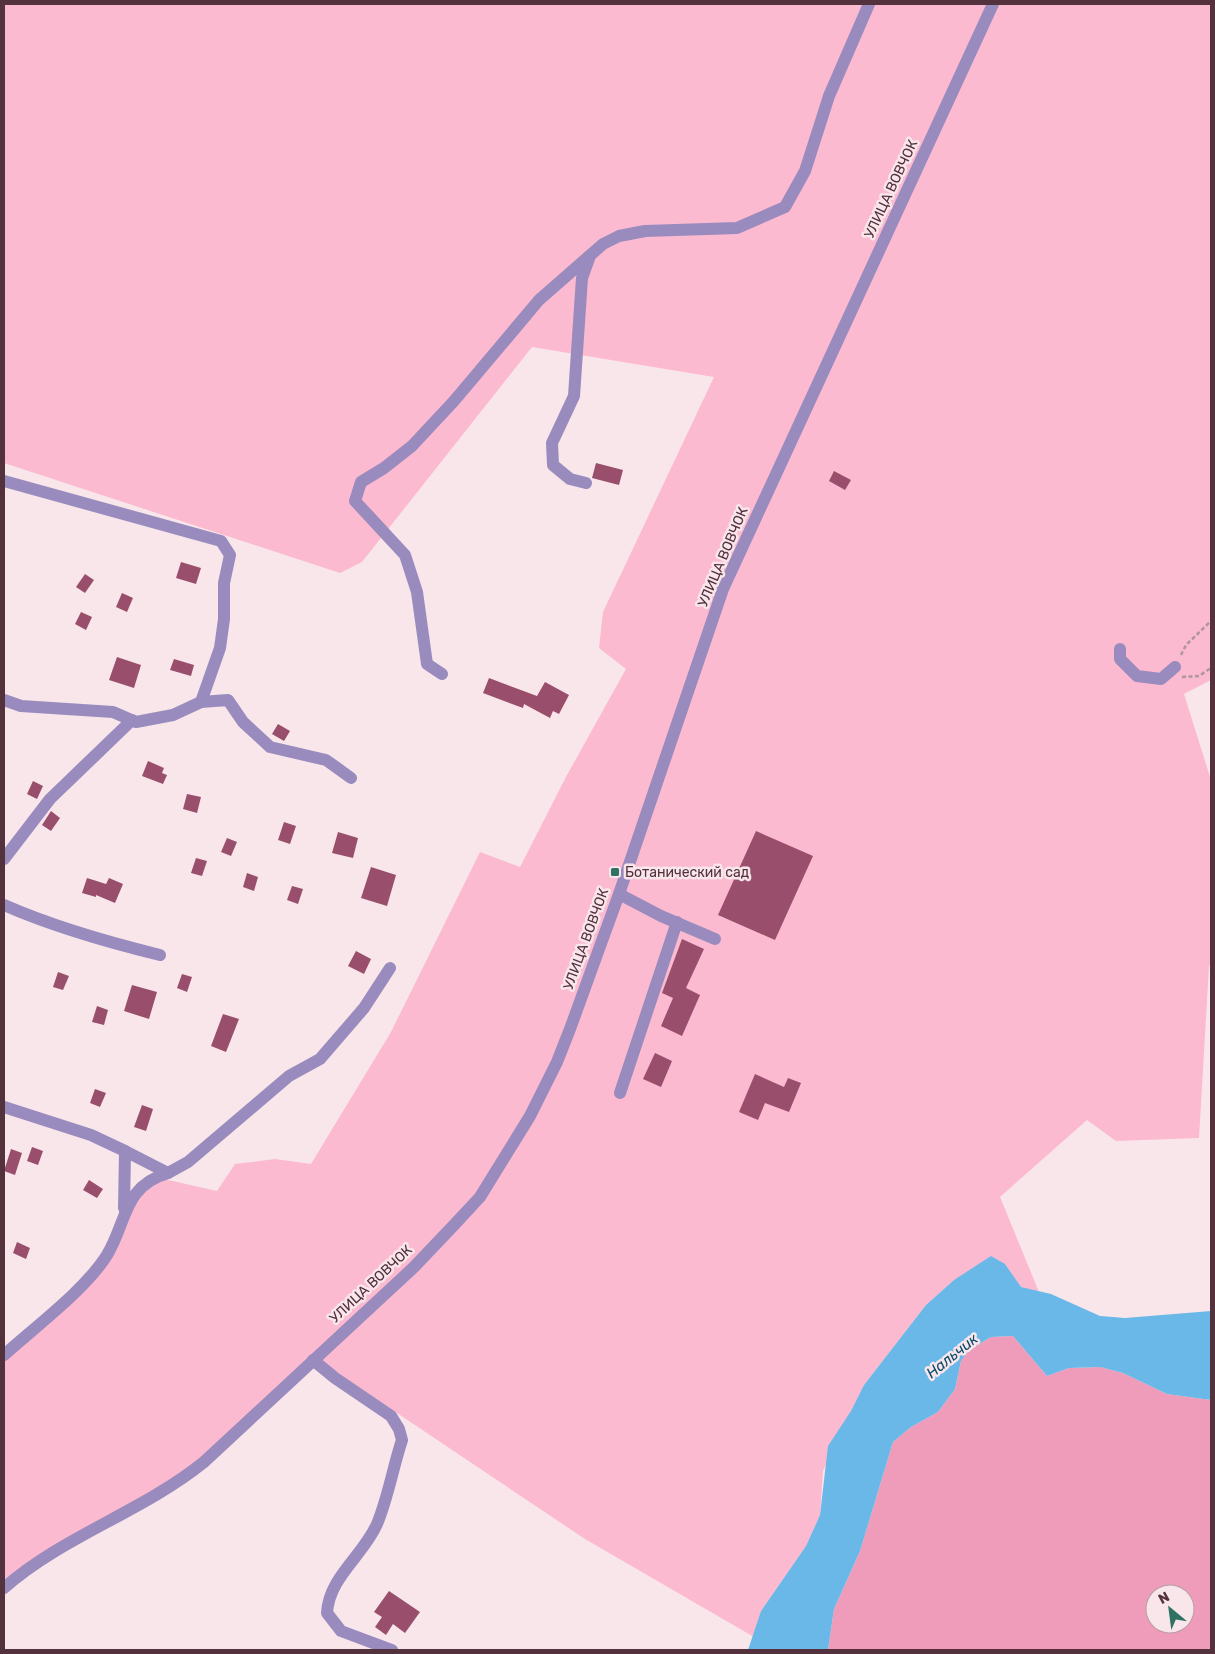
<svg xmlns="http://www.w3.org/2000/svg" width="1215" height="1654" font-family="Rubik,sans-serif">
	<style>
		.green { fill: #fcbad0 }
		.forest { fill: #ee9cb9; fill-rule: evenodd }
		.water { fill: #69b8e8 }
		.building { fill: #994f6b }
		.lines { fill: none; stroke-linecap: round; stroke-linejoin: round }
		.path { stroke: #af969e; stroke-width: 2.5; stroke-dasharray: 4 2.5; stroke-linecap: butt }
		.minor { stroke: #998bbd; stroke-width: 12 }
		.poi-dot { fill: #2f7264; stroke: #f8e6eb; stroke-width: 2 }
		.labels { text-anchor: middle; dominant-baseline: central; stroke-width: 5; stroke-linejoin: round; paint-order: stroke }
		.street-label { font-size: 14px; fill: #53313d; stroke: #f8e6eb }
		.poi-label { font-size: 14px; fill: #53313d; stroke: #f8e6eb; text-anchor: start }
		.water-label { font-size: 15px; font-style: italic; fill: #094a6a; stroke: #f8e6eb }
	</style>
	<rect width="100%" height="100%" fill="#f8e6eb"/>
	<polygon class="green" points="4,4 1211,4 1211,680 1184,694 1211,780 1211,964 1209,966 1199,1138 1116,1141 1087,1120 1000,1197 1039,1292 1020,1287 1005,1264 954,1280 926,1305 864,1385 823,1471 820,1515 806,1546 761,1611 754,1637 585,1539 315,1358 204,1462 4,1588 4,1355 92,1276 131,1198 155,1177 217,1191 235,1164 275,1159 311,1164 391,1032 480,852 520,867 567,775 626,669 599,648 603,612 714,377 532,347 362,562 340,573 4,463"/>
	<path class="forest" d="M1013,1336L1047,1376L1069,1368L1100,1367L1123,1373L1167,1394L1211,1400V1650H828L834,1609L860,1551L893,1442L911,1427L938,1412L955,1389L961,1361L969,1350L991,1337ZM1155,1594H1185V1624H1155Z"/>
	<polygon class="water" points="991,1256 1005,1264 1021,1287 1051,1294 1100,1316 1125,1318 1211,1311 1211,1400 1167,1394 1123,1373 1100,1367 1069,1368 1047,1376 1013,1336 991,1337 969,1350 961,1361 955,1389 938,1412 911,1427 893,1442 860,1551 834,1609 828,1650 748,1650 761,1611 806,1546 820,1515 828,1446 851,1411 864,1385 926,1305 954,1280"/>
	<g class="building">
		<polygon points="596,463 623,470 619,485 592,478"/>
		<polygon points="834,471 851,480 845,490 829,481"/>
		<polygon points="181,562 201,568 196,584 176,578"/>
		<polygon points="85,574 94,580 85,593 76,587"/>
		<polygon points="122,593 133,598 127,612 116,607"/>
		<polygon points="81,612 92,617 86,630 75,624"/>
		<polygon points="117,657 141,665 134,688 109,680"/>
		<polygon points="174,659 194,665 191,676 170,670"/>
		<polygon points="489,678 537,696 545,682 569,695 559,714 553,711 550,718 524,704 523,708 483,693"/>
		<polygon points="278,724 290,731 284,741 272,734"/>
		<polygon points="148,761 164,768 162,773 167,775 163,784 142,776"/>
		<polygon points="33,781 43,786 37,799 27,794"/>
		<polygon points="187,794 201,797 197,813 183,809"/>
		<polygon points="51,811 60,818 51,831 42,825"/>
		<polygon points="284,822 296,826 290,844 278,840"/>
		<polygon points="756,831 813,856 775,940 718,915"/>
		<polygon points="338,832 358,838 353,858 332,853"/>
		<polygon points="227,838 237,842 231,856 221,852"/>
		<polygon points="196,858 207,861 202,876 191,873"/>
		<polygon points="371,867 396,875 387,906 361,898"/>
		<polygon points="247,873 258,877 254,891 243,887"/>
		<polygon points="87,878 106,884 109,878 123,884 115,903 96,895 96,897 82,893"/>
		<polygon points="292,886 303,889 298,904 287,900"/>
		<polygon points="682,939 704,949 686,988 700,995 682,1036 661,1026 673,998 662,993"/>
		<polygon points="356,951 371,959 364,974 348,966"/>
		<polygon points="58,972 69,976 63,990 53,987"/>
		<polygon points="182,974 192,977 187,992 177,988"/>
		<polygon points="132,985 157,992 149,1019 124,1011"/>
		<polygon points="97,1006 108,1010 104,1025 92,1022"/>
		<polygon points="223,1014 239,1019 226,1052 211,1046"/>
		<polygon points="655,1053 672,1061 661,1087 643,1079"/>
		<polygon points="755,1074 784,1087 788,1078 801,1083 789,1112 765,1103 758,1120 739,1112"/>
		<polygon points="95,1089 106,1093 100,1107 90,1103"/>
		<polygon points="142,1105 153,1109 146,1131 134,1127"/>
		<polygon points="32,1147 43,1151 38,1165 27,1161"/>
		<polygon points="11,1149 22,1153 15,1175 4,1171"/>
		<polygon points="89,1180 103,1189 97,1198 83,1190"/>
		<polygon points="17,1242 30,1248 26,1259 13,1253"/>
		<polygon points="389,1591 420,1612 405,1633 393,1624 386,1635 375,1627 382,1617 374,1612"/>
	</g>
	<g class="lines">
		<g class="path">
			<polyline points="1181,655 1186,645 1211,621"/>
			<polyline points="1182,677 1199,676 1211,668"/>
		</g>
		<g class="minor">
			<polyline points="4,481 221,541 230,555 224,583 224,619 220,648 201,702"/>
			<polyline points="586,483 570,479 553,465 552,443 574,396 582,278 590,256"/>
			<polyline points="1120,649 1120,659 1137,676 1161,679 1175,667"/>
			<polyline points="442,674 427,664 417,592 405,555 355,501 361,482 384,468 412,446 454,401 539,300 603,244 619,236 645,231 737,228 785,207 805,171 829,96 869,4"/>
			<polyline points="4,700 21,706 113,712 136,722 173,715 201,702 228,700 243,722 270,747 326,760 351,778"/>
			<polyline points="4,859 50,799 132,720"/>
			<polyline points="619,894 661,916 715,939"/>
			<path d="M4,905C54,927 107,942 160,955"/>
			<polyline points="620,1093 677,922"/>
			<polyline points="4,1107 91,1135 125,1151 124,1208"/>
			<polyline points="125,1151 168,1173 188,1162 289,1076 320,1059 364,1008 390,968"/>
			<path d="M4,1355C35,1327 86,1289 107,1255C127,1222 123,1186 168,1173"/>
			<path d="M313,1360L335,1378L391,1416L399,1429L402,1440C393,1467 388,1498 377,1524C363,1556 329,1577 327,1613L341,1631L392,1650"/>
			<path d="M4,1588C63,1536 142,1512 204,1462L414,1267L454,1225L480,1197L530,1116L557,1062L570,1029L619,894L723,589L993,4"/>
		</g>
	</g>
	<rect class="poi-dot" x="610" y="867" width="10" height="10" rx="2.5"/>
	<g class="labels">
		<g class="street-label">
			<text transform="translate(891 189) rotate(-65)">УЛИЦА ВОВЧОК</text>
			<text transform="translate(723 557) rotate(-67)">УЛИЦА ВОВЧОК</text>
			<text transform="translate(586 939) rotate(-70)">УЛИЦА ВОВЧОК</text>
			<text transform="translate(371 1284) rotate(-43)">УЛИЦА ВОВЧОК</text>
		</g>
		<g class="poi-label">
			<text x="625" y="872">Ботанический сад</text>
		</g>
		<g class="water-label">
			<text transform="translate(952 1356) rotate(-39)">Нальчик</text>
		</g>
	</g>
	<rect width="1215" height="1654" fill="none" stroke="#53313d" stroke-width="10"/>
	<g transform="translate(1170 1609) rotate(331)"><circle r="24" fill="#f8e6eb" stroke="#b69ea5"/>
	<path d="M0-4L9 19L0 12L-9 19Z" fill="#2f7264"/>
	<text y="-8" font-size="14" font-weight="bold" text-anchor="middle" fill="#53313d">N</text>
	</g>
</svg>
